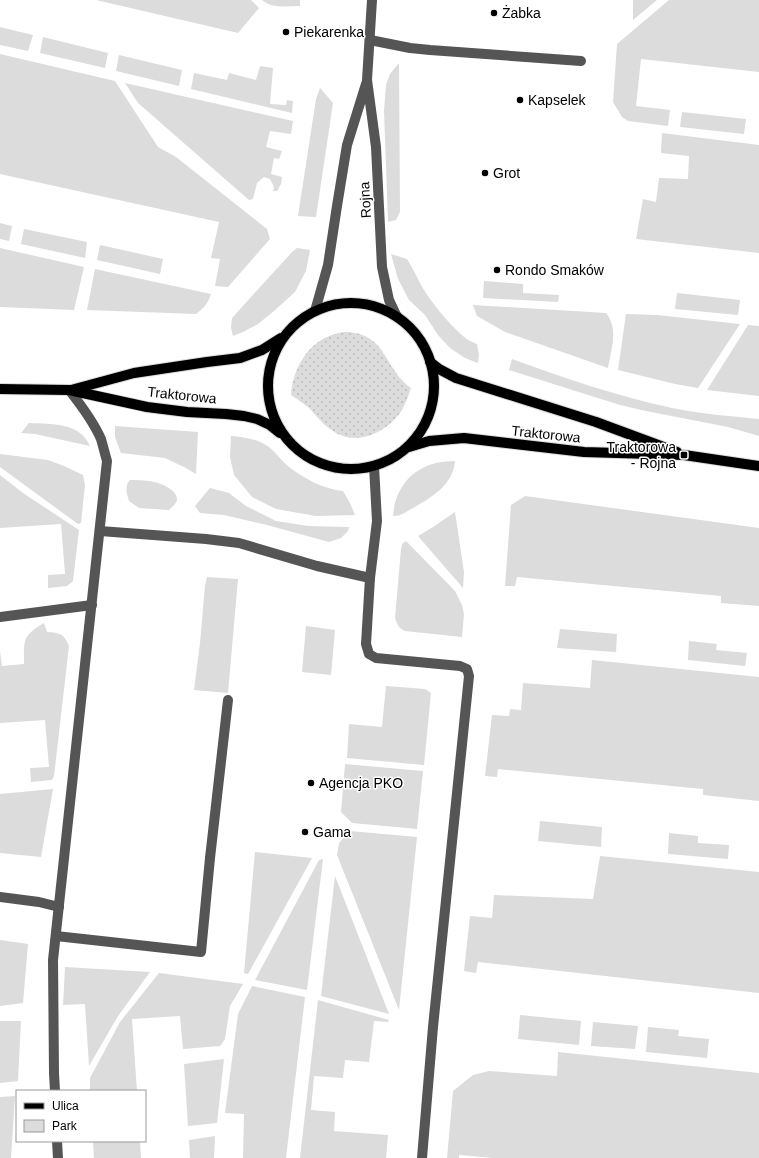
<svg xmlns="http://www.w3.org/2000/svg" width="759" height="1158" font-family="Arial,sans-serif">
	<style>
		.green { fill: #dcdcdc }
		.garden { fill: url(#garden-dots) }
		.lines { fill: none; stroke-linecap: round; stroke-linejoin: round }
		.major-casing { stroke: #dbdbdb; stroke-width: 12 }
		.minor { stroke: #555; stroke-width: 10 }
		.major { stroke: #000; stroke-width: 10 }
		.poi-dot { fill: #000; stroke: #fff; stroke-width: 1.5 }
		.labels { text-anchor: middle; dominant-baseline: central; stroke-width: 3; stroke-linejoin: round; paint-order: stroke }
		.poi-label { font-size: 14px; fill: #000; stroke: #fff; text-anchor: start }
		.street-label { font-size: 14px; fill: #000; stroke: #fff }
	</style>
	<defs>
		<pattern id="garden-dots" width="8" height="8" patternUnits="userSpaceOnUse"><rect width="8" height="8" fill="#dcdcdc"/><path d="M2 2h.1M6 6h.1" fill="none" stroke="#bbb" stroke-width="1.8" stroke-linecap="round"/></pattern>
	</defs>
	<rect width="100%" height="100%" fill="#fff"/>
	<g class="green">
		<polygon points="96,0 251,0 259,8 238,33"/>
		<path d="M262,0H300V6C287,6 272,9 262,0Z"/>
		<polygon points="633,0 657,0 633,20"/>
		<polygon points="669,0 759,0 759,72 641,59 636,106 670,110 668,126 628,121 622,117 613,102 617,44"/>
		<polygon points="0,27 33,35 28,51 0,45"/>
		<polygon points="43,37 108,53 105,68 40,53"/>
		<polygon points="0,54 115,81 158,147 176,157 267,229 270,239 228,287 215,286 220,259 211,258 219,222 0,174"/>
		<polygon points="119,55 182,70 179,86 116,71"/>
		<polygon points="399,63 400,212 396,220 388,222 384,111 386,85 390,74"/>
		<polygon points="260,66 273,68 270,104 286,105 287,100 293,101 292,113 191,89 194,73 227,80 229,73 256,80"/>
		<polygon points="125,83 293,121 291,134 270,131 266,147 282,151 279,159 274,158 271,174 282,177 281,184 277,191 273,191 274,187 270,179 264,177 257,183 253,199 249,200 138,103"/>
		<polygon points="320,88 333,103 316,217 298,216 316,99"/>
		<polygon points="682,112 746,119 744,134 680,127"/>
		<polygon points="662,133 759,145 759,253 636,239 643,199 656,202 659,178 688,179 689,156 661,153"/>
		<polygon points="0,223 12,226 9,241 0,239"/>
		<polygon points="24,229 87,242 85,258 21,244"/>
		<polygon points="100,245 163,259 160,274 97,260"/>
		<polygon points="0,248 84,267 74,310 0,307"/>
		<polygon points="297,248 310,250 306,271 295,292 274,311 258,324 243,332 233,336 231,328 232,318 292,252"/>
		<path d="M391,254L407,259C412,267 416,275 420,283C429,300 449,324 463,336C467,340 472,342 477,344L479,355L478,363L465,358L450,348L438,335L425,315L409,300L398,279Z"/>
		<path d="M95,269L211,294C208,303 204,308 196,314L87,310Z"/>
		<polygon points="484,281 523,284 523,293 559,295 558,302 483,298"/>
		<polygon points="677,293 740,300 738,315 675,309"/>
		<path d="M473,305L606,313C619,329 611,349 608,368L505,332L477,316Z"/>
		<polygon points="626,314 657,315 740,324 698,388 675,384 618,370"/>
		<polygon points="748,325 759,326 759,396 707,390"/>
		<path d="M512,359C564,378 617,396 672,408C700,414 730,416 759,419V436L728,427L646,411L620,405L509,370Z"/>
		<path d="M29,423C51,424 80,422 90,446L35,434L21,433Z"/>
		<polygon points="115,426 198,432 196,474 186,468 165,458 121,453 115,437"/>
		<path d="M231,436C244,437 258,439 269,447C276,453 282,461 289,467C305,479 323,489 343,491L350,503L355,515L316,516L276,509L252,497L234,475L230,457Z"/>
		<polygon points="0,454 48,460 64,466 83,475 85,485 81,523 78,524 0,467"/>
		<path d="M455,461C453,485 432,497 413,508C407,511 400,517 393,516C394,510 394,503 397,497C407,472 428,461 455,461Z"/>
		<polygon points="0,475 23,493 79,530 73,581 67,586 48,588 48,575 65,574 61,524 0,528"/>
		<path d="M130,480C136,480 143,480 149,481C158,482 178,489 177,500C176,504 172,507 169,510L139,508L129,501C127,494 124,486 130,480Z"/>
		<polygon points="210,488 229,493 246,506 276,521 308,526 349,527 348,531 341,538 329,542 267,525 224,515 200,513 195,506"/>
		<polygon points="525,496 759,528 759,606 721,603 721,596 517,577 515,586 505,586 511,505"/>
		<polygon points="455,512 464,572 463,588 418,536 433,527"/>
		<path d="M406,541L455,591L462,605L464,614L462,637L405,631C399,629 397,624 395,618L401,549L402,544Z"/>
		<polygon points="207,577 238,579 228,693 194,690 200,643 205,586"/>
		<path d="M44,623L47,632C59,633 64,633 69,646L54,776L52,780L31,782L30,768L49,767L45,720L0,723V651L2,666L24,664C24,640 22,636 44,623Z"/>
		<polygon points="306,626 335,630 331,675 302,672"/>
		<polygon points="560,629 617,634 616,652 557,648"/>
		<polygon points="689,641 717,644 716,650 747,653 745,666 688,660"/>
		<polygon points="592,660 759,677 759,801 703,795 703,789 498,769 497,777 485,776 492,715 509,716 510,709 521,710 523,683 590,688"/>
		<polygon points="386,686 425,689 431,693 424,765 347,758 349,724 382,727"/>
		<polygon points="345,764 423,771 417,829 352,823 341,812"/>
		<polygon points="53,789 41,857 0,853 0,794"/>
		<polygon points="540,821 602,827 601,847 538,841"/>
		<polygon points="350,831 417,837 399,1010 337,855 339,843"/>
		<polygon points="669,833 698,836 698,843 729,845 728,859 668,854"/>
		<polygon points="255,852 312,858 248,974 244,973"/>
		<polygon points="600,856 759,872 759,993 478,962 476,973 464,971 470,916 492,918 494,895 593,899"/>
		<polygon points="323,859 307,990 255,980 319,860"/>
		<polygon points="335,876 389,1014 321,996"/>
		<polygon points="0,940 28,944 23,1003 0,1006"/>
		<polygon points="65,967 150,972 118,1016 89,1066 85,1004 63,1005"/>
		<polygon points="159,973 243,984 230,1006 225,1039 220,1046 183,1049 180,1016 132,1019 137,1091 90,1091 90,1078 120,1022"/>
		<polygon points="252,986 305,997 286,1158 243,1158 244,1114 225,1113 238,1014"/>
		<polygon points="318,1000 389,1020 388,1022 374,1021 369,1062 345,1060 343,1078 314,1076 311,1110 335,1112 334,1131 388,1135 386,1158 300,1158"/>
		<polygon points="520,1015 581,1021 579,1045 518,1039"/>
		<polygon points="0,1021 21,1021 18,1081 0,1083"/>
		<polygon points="593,1022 638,1026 635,1049 591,1046"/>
		<polygon points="648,1027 679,1030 678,1036 709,1039 707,1058 646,1052"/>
		<polygon points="558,1052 759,1073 759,1158 493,1158 459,1155 459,1158 447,1158 453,1091 473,1075 489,1071 557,1076"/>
		<polygon points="224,1059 217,1123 188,1126 184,1064"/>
		<polygon points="15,1096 11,1158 0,1158 0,1097"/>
		<polygon points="215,1136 214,1158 190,1158 189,1140"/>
		<polygon points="93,1141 140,1141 141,1158 94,1158"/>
	</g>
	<path class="garden" d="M344,332C387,332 383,368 411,388C408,397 405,405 400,413C385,433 356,447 333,431C323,425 317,416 309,408C303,403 297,399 291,395C293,365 312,336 344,332Z"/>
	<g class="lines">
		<defs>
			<g id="major">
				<circle cx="351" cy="386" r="83"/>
				<polyline points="430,362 439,369 456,378 596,422 677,452"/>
				<polyline points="0,389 69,390 147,407 187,412 226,414 244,416 257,419 270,425 280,433"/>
				<polyline points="71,390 134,373 207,362 240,358 262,350 281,338"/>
				<polyline points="409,447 429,441 464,438 584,452 684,455 759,466"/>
			</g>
		</defs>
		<use href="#major" class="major-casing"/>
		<g class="minor">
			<polyline points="372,0 367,80 376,147 382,267 389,300 397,317"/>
			<polyline points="370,40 410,48 430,50 581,61"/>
			<polyline points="315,311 328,265 337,206 347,145 366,84"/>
			<polyline points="374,466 377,521 370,578 366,644 369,654 376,658 460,666 467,669 469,676 433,1027 422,1158"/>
			<polyline points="100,531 206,539 239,543 317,566 370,578"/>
			<polyline points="0,617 92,605"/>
			<polyline points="0,897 39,902 59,907"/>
			<polyline points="56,936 201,952 210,858 228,700"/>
			<path d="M55,1091L54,1073L53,960L107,461C105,454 103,446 101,439C93,421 81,405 69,390"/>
			<polyline points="57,1141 58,1158"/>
		</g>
		<use href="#major" class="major"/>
	</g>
	<g class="poi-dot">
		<circle cx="494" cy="13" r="4"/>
		<circle cx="286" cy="32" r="4"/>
		<circle cx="520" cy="100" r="4"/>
		<circle cx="485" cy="173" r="4"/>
		<circle cx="497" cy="270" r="4"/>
		<rect x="680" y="451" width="8" height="8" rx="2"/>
		<circle cx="311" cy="783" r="4"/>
		<circle cx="305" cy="832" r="4"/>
	</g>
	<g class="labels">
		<g class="poi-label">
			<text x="502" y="13">Żabka</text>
			<text x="294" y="32">Piekarenka</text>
			<text x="528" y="100">Kapselek</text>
			<text x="493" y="173">Grot</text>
			<text x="505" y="270">Rondo Smaków</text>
			<text x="676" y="447" text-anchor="end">Traktorowa<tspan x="676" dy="16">- Rojna</tspan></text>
			<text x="319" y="783">Agencja PKO</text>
			<text x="313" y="832">Gama</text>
		</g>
		<g class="street-label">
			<text transform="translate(365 200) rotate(-93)">Rojna</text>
			<text transform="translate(182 395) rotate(6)">Traktorowa</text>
			<text transform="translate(546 434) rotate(6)">Traktorowa</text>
		</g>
	</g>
	<rect x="16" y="1090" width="130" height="52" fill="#ffffff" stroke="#999999"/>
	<rect x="24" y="1103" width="20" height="6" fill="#000000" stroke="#999999"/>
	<text x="52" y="1110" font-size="12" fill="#000000">Ulica</text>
	<rect x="24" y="1120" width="20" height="12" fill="#dcdcdc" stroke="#999999"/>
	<text x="52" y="1130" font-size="12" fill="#000000">Park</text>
</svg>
